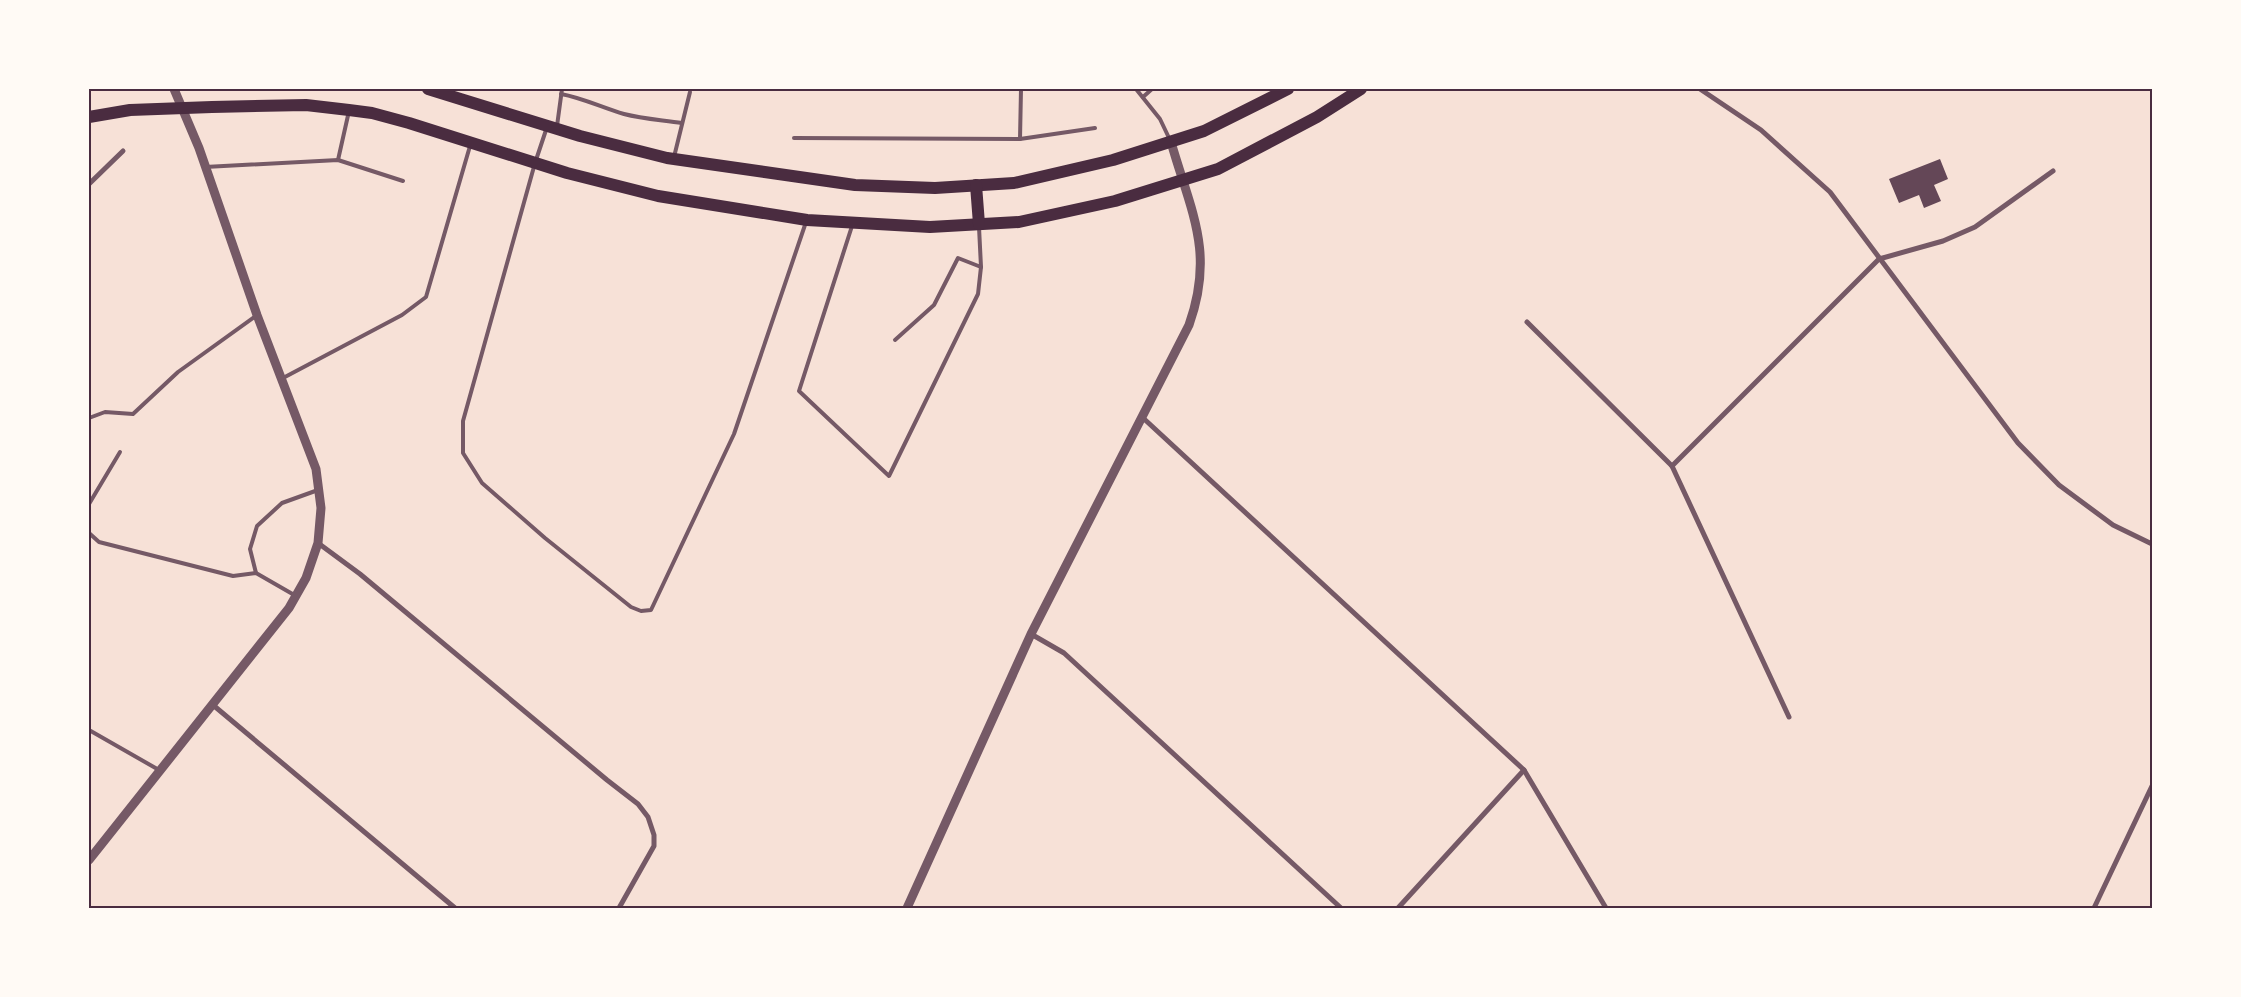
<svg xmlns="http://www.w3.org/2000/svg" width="2241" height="997" font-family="'Noto Sans',sans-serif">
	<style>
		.building { fill: #644757 }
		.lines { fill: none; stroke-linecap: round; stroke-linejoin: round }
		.service { stroke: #755966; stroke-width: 4 }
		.minor { stroke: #755966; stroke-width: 5 }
		.tertiary { stroke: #755966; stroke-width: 9 }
		.primary { stroke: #4a2c40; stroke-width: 12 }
		.neatline { fill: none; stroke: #4a2c40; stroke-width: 2 }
	</style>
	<rect width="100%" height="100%" fill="#f7e1d7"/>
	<polygon class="building" points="1940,159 1948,179 1934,185 1941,201 1924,208 1919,195 1899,203 1889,179"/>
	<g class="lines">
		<g class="service">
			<polyline points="1136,89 1160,119 1170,140"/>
			<path d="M561,94C583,98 603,108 624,114C643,119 663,120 682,123"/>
			<polyline points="1143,97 1152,89"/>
			<polyline points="557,126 562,89"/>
			<polyline points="547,127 535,163 463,421 463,453 482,483 545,538 631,607 641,611 651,610 734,434 806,222"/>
			<polyline points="794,138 1020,139 1095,128"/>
			<polyline points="1020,139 1021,89"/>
			<polyline points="674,157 690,92"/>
			<polyline points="338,160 349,111"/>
			<polyline points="205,167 338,160 403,181"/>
			<polyline points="852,226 799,391 889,476 978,294 981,267 979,227"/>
			<polyline points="895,340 934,305 958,258 981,267"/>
			<polyline points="283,378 402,315 426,297 470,146"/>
			<polyline points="89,418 105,412 133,414 178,372 257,315"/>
			<polyline points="89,504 120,452"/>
			<polyline points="89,533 99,542 233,576 256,573 296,596"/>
			<polyline points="256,573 250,549 257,526 282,503 318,490"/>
			<polyline points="89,730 159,770"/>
		</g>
		<g class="minor">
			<polyline points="1700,89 1761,130 1830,192 2018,443 2059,485 2113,525 2152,544"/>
			<polyline points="89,184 123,151"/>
			<polyline points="1527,322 1672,466 1789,717"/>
			<polyline points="1142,417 1524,770 1606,908"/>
			<polyline points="1672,466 1879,259 1943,241 1975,227 2053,171"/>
			<polyline points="318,543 360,574 607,780 638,804 648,817 654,835 654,846 619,908"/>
			<polyline points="1031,634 1064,653 1341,908"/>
			<polyline points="213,705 455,908"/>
			<polyline points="1398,908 1524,770"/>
			<polyline points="2094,908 2152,786"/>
		</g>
		<g class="tertiary">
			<polyline points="89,860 289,608 306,578 318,543 321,508 316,469 257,315 199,148 174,89"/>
			<path d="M907,908L1031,634L1189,325C1215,252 1191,212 1171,142"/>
		</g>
		<g class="primary">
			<polyline points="428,89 580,136 667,158 855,185 935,188 1014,183 1113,160 1204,131 1288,89"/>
			<polyline points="89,117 130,110 212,107 306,105 349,110 372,113 409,123 567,173 658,196 807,220 930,227 1019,222 1115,201 1218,169 1317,117 1361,89"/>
			<polyline points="976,185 979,224"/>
		</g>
	</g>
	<rect width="2241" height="997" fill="none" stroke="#fffaf5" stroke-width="180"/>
	<rect x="90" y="90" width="2061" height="817" class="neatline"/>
</svg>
